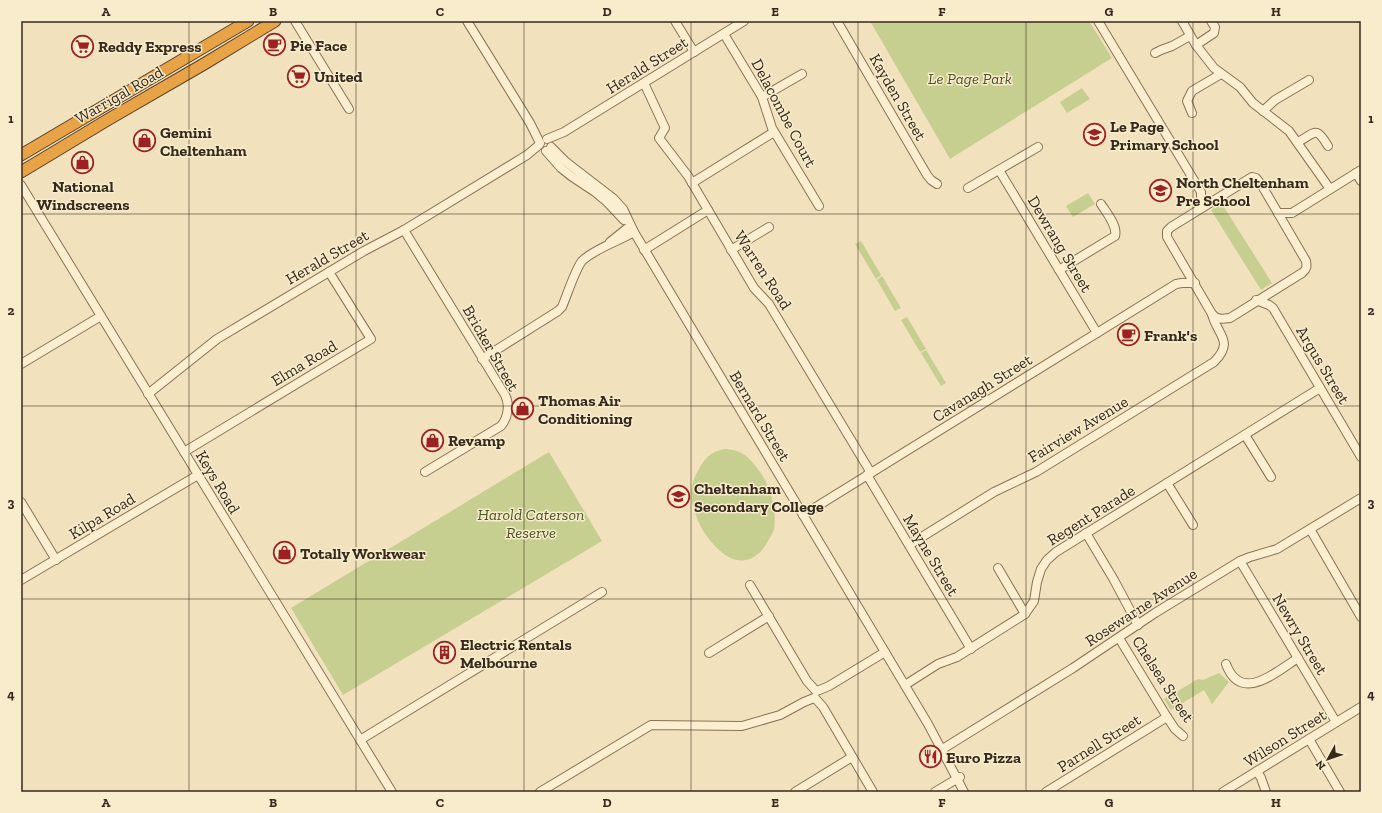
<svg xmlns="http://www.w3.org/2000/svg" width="1382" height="813" font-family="'Zilla Slab',serif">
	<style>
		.green { fill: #c7cf90 }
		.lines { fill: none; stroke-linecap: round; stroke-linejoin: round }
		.minor-casing { stroke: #897255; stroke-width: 10 }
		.highway-casing { stroke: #563f2a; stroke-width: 13 }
		.minor { stroke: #fbefd0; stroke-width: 8 }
		.highway { stroke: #e7a346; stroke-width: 11 }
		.grid { fill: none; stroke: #37291b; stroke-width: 1; stroke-opacity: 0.55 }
		.labels { text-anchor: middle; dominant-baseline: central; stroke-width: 3; stroke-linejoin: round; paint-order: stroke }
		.poi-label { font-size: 16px; font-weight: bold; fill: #37291b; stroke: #f8eccd; text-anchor: start }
		.street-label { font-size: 16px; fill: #37291b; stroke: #f8eccd }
		.park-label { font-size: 16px; font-style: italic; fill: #475520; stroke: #f8eccd }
		.neatline { fill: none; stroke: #37291b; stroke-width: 1.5 }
		.grid-label { font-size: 13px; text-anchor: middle; font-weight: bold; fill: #37291b }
	</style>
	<rect width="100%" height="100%" fill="#f1e2bd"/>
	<g class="green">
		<polygon points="870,21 1089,21 1112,58 950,159"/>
		<polygon points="1082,88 1090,99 1067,113 1060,102"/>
		<polygon points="1088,193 1095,204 1073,217 1066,206"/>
		<polygon points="1222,204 1272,283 1261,290 1211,210"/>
		<polygon points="861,241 881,275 876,279 855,244"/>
		<polygon points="882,276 901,308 895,311 877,280"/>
		<polygon points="907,317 926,349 920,352 901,320"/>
		<polygon points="926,350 946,383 941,386 921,353"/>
		<path d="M724,449C742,449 750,458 760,472C771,487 777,511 774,530C773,533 770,537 768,541C756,564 736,567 717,548C708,539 700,528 696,515C689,498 690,483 700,467C703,462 707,456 713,453C716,451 720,450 724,449Z"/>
		<polygon points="549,452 602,541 343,695 291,608"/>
		<polygon points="1219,673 1229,682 1212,704 1204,690 1171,710 1164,699 1198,679 1203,680"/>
	</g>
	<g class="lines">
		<defs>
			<g id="minor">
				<polyline points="295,21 349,109"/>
				<polyline points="467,21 530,123 540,143"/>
				<polyline points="675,21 694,52"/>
				<polyline points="837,21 927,175 931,180 937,184"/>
				<polyline points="1098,21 1201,192 1201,208"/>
				<polyline points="1182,21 1196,45 1214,68 1240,87 1253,103 1289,131 1330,189"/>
				<polyline points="724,34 762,97 772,128 819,206"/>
				<polyline points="1196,45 1214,33 1215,27 1211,21"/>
				<polyline points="1155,53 1161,50 1172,46 1190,36"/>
				<polyline points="644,83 665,128 659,138 688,176 754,288 769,304 871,473"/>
				<polyline points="762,97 802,74"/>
				<polyline points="1263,111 1275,100 1309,80"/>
				<polyline points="1192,113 1187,101 1192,91 1221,74"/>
				<polyline points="547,139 564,132 744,21"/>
				<path d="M1298,142C1316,132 1316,126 1328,146"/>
				<polyline points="551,147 566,162 614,199 623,209 634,232 928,724 964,792"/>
				<polyline points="546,151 561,168 571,176 595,192 607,202 624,220"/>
				<polyline points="999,170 1097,333"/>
				<polyline points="1356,173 1361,181"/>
				<path d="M1252,177L1256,178L1261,184L1306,261C1307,267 1307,269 1302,273L1230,318C1223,319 1217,320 1212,314L1167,237V231L1171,227Z"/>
				<polyline points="692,183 774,132"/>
				<polyline points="21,185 392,792"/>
				<polyline points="968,188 1038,147"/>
				<polyline points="1278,213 1292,213 1361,170"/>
				<path d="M404,230L505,395C510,404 508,418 501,426L425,472"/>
				<polyline points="610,242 630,226"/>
				<polyline points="644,250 708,210"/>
				<polyline points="731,250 769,227"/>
				<path d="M1059,270L1115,236C1118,226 1106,212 1101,204"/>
				<polyline points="1256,300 1269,305 1273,308 1361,457"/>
				<path d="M482,359L558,311L562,307C567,295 575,270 582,261C594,249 619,241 634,232"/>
				<polyline points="21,364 101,316"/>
				<polyline points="148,394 217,339 364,251 404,230 527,155 539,145"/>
				<polyline points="1245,435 1271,477"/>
				<polyline points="184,452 371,339 329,272"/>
				<polyline points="867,475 971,649"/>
				<polyline points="1167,483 1193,525"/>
				<polyline points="21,502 56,560"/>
				<polyline points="803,515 1176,284 1182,283 1195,283"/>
				<polyline points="1310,529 1361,617"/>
				<polyline points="1086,533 1114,580 1138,625"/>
				<path d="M909,545L994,492L1036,472L1214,362C1235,341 1217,335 1212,314"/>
				<polyline points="1240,561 1336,722"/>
				<polyline points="998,568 1025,614"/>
				<polyline points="21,580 198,475"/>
				<polyline points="750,585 807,681 816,691"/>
				<polyline points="1119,638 1167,717 1175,729 1183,736"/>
				<polyline points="709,653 769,616"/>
				<path d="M1226,664C1241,704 1276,672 1298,658"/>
				<polyline points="905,685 938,664 957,657 1025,614 1034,601 1037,582 1041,569 1047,560 1056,552 1320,388"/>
				<polyline points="817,691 829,686 885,652"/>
				<polyline points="815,698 823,707 873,792"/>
				<polyline points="1309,739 1340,792"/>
				<polyline points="360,740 602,592"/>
				<polyline points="941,750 1073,668 1155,613 1240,561 1250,557 1277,549 1361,498"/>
				<polyline points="1257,771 1261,778 1266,792"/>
				<polyline points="540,792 651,725 742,726 780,715 804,702 814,698"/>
				<polyline points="795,792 852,757"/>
				<polyline points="935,792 960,777"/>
				<polyline points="1046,792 1167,717"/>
				<polyline points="1223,792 1361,707"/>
			</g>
			<g id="highway">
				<polyline points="21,155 248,21"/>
				<polyline points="21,172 109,119 204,64 275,21"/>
			</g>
		</defs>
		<use href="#minor" class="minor-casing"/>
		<use href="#highway" class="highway-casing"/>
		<use href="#minor" class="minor"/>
		<use href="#highway" class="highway"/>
	</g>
	<path class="grid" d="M189,21V792M356,21V792M524,21V792M691,21V792M858,21V792M1026,21V792M1193,21V792M21,214H1361M21,406H1361M21,599H1361"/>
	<defs>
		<symbol id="cafe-ring" viewBox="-11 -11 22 22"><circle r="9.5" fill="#f8eccd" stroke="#9c2221" stroke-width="1.5"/><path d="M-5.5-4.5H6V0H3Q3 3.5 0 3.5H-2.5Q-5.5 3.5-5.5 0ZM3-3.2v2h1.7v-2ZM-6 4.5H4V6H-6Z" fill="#9c2221"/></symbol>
		<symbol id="supermarket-ring" viewBox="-11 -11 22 22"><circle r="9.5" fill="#f8eccd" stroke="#9c2221" stroke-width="1.5"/><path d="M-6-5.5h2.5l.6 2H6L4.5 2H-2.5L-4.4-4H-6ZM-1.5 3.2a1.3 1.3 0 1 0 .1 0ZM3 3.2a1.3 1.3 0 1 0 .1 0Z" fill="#9c2221"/></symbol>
		<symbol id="school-ring" viewBox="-11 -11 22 22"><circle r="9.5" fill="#f8eccd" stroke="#9c2221" stroke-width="1.5"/><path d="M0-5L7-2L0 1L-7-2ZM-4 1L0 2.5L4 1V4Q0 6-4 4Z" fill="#9c2221"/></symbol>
		<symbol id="shop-ring" viewBox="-11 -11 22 22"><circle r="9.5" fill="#f8eccd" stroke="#9c2221" stroke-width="1.5"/><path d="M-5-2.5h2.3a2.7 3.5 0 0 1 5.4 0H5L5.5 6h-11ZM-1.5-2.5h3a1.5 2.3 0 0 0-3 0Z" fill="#9c2221"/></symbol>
		<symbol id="building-ring" viewBox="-11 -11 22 22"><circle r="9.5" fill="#f8eccd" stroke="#9c2221" stroke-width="1.5"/><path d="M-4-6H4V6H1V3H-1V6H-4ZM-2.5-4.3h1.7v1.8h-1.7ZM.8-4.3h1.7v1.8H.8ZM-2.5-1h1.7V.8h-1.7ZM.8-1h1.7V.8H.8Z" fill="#9c2221"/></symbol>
		<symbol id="restaurant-ring" viewBox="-11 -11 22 22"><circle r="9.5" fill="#f8eccd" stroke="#9c2221" stroke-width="1.5"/><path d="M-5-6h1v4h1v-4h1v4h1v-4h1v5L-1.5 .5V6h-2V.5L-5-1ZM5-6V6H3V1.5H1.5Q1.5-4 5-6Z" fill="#9c2221"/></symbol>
	</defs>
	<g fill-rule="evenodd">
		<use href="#cafe-ring" x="262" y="32" width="25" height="25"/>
		<use href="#supermarket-ring" x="70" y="34" width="25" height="25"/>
		<use href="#supermarket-ring" x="286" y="64" width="25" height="25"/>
		<use href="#school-ring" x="1082" y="122" width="25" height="25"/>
		<use href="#shop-ring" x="132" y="128" width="25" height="25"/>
		<use href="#shop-ring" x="70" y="150" width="25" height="25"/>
		<use href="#school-ring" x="1148" y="178" width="25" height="25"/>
		<use href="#cafe-ring" x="1116" y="322" width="25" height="25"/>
		<use href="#shop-ring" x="510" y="396" width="25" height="25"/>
		<use href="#shop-ring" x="420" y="428" width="25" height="25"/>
		<use href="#school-ring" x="666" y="484" width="25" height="25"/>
		<use href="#shop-ring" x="272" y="540" width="25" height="25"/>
		<use href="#building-ring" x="432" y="640" width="25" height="25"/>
		<use href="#restaurant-ring" x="918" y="744" width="25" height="25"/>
	</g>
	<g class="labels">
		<g class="poi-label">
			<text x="290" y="45">Pie Face</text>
			<text x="98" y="46">Reddy Express</text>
			<text x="314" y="76">United</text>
			<text x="1110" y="126">Le Page<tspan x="1110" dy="18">Primary School</tspan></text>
			<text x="160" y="132">Gemini<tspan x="160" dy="18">Cheltenham</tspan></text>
			<text x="1176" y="182">North Cheltenham<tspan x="1176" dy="18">Pre School</tspan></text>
			<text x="83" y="186" text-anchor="middle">National<tspan x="83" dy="18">Windscreens</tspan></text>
			<text x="1144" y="335">Frank's</text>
			<text x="538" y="400">Thomas Air<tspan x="538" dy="18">Conditioning</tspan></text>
			<text x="448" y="440">Revamp</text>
			<text x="694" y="488">Cheltenham<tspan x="694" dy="18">Secondary College</tspan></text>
			<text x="300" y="553">Totally Workwear</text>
			<text x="460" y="644">Electric Rentals<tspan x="460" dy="18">Melbourne</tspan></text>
			<text x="946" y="757">Euro Pizza</text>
		</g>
		<g class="street-label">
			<text transform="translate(647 65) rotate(-32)">Herald Street</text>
			<text transform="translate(119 95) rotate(-30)">Warrigal Road</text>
			<text transform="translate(898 97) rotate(60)">Kayden Street</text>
			<text transform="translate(784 113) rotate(62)">Delacombe Court</text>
			<text transform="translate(1060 244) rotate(59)">Dewrang Street</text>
			<text transform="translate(327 257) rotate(-30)">Herald Street</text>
			<text transform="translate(763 270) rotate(57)">Warren Road</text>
			<text transform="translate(491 348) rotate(60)">Bricker Street</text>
			<text transform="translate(304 363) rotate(-31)">Elma Road</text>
			<text transform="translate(1323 365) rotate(59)">Argus Street</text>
			<text transform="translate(982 388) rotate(-32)">Cavanagh Street</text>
			<text transform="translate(760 416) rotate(59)">Bernard Street</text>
			<text transform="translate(1078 429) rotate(-31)">Fairview Avenue</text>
			<text transform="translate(218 482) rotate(59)">Keys Road</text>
			<text transform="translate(1091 515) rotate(-32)">Regent Parade</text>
			<text transform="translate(102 516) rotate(-31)">Kilpa Road</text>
			<text transform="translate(931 555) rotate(59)">Mayne Street</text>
			<text transform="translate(1141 607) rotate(-33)">Rosewarne Avenue</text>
			<text transform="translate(1300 634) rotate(59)">Newry Street</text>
			<text transform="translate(1163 679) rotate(57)">Chelsea Street</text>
			<text transform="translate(1285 738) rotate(-32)">Wilson Street</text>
			<text transform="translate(1099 743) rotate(-32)">Parnell Street</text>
		</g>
		<g class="park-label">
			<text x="970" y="78">Le Page Park</text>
			<text x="531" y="514">Harold Caterson<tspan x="531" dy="18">Reserve</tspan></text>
		</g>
	</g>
	<rect width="1382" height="813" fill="none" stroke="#f8eccd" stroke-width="44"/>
	<g transform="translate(1328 759) rotate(230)" stroke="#f8eccd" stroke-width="3" paint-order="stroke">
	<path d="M0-3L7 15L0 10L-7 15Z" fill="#37291b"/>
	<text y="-6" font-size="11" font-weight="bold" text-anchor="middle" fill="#37291b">N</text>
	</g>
	<rect x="22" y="22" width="1338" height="769" class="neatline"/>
	<g class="grid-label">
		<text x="106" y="16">A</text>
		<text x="273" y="16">B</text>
		<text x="440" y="16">C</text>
		<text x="607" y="16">D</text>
		<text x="775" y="16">E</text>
		<text x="942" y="16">F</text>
		<text x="1109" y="16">G</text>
		<text x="1276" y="16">H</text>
		<text x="11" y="123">1</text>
		<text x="1371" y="123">1</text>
		<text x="11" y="315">2</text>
		<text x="1371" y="315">2</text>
		<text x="11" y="507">3</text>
		<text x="1371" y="507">3</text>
		<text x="11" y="699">4</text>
		<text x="1371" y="699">4</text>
		<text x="106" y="807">A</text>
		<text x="273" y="807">B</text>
		<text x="440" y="807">C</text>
		<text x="607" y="807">D</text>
		<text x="775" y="807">E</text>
		<text x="942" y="807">F</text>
		<text x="1109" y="807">G</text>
		<text x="1276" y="807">H</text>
	</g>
</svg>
